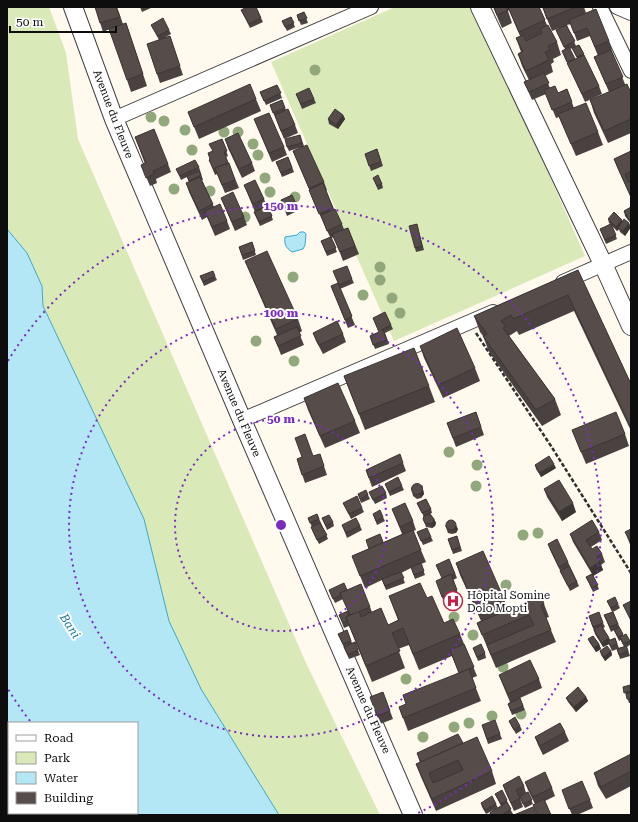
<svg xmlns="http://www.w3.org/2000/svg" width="638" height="822" font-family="'Roboto Serif',serif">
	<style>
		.green { fill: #d9e9b8 }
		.water { fill: #b3e7f6; stroke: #3aa8cd; fill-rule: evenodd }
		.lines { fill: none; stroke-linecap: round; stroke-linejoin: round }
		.minor-casing { stroke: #404040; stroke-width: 16 }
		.tertiary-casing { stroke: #404040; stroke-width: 20 }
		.path { stroke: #2f2f2f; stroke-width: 2.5; stroke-dasharray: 4 2; stroke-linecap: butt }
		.minor { stroke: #fff; stroke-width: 14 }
		.tertiary { stroke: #fff; stroke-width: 18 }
		.tree { fill: #91a87c }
		.wall { fill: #4a4240 }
		.shaded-wall { fill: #3c3634 }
		.building { fill: #564d4a; stroke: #3c3634; fill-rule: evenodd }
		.ring { fill: none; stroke: #7b2cbf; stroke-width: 2; stroke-dasharray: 2 4 }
		.labels { text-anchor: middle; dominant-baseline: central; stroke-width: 4; stroke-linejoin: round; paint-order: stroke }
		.street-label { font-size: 11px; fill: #0d0d0d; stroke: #fff }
		.poi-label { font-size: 11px; fill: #0d0d0d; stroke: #fff; text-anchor: start }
		.water-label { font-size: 12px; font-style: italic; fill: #17789f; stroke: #fff }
		.centre { fill: #7b2cbf; stroke: #fff; stroke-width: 2 }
		.ring-label { font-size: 12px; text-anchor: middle; font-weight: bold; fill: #7b2cbf; stroke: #fff; stroke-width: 4; stroke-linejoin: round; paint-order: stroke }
	</style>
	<rect width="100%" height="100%" fill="#fff9ee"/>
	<g class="green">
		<polygon points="7,7 49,7 66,53 78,139 306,663 380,815 279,815 201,689 169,621 144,519 43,306 42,285 27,253 7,229"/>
		<polygon points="395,7 475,7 585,256 394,341 271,62"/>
	</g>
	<g class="water">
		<path d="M7,229L27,253L42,286L43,306L144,519L169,621L201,689L279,815H7ZM9,723H137V813H9Z"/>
		<path d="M300,232H304L306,234L305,245L303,249L292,252C286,248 284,244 285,237L297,235Z"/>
	</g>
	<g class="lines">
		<defs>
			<g id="minor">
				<polyline points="600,7 631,71"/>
				<polyline points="617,7 631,13"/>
				<polyline points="114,119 371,7"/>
				<polyline points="563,282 631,252"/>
				<polyline points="242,420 493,312"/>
			</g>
			<g id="tertiary">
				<polyline points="73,7 114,119 242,420 413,815"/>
				<polyline points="480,7 603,264 631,326"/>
			</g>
		</defs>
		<use href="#minor" class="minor-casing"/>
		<use href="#tertiary" class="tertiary-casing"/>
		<polyline class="path" points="476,333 551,446 631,573"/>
		<use href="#minor" class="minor"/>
		<use href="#tertiary" class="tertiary"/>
	</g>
	<g class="tree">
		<circle cx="315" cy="70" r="5.5"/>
		<circle cx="151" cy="117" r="5.5"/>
		<circle cx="164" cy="121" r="5.5"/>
		<circle cx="185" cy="130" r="5.5"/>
		<circle cx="224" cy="132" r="5.5"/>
		<circle cx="238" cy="132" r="5.5"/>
		<circle cx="253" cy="144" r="5.5"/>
		<circle cx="192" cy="150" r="5.5"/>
		<circle cx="258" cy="155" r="5.5"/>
		<circle cx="265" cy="178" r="5.5"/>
		<circle cx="174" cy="189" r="5.5"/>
		<circle cx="210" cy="191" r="5.5"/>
		<circle cx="270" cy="192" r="5.5"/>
		<circle cx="295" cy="197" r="5.5"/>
		<circle cx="245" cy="217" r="5.5"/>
		<circle cx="380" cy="267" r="5.5"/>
		<circle cx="293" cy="277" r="5.5"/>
		<circle cx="380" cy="280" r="5.5"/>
		<circle cx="363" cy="295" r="5.5"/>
		<circle cx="392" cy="298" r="5.5"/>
		<circle cx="400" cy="313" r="5.5"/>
		<circle cx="256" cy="341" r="5.5"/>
		<circle cx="294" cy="361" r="5.5"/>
		<circle cx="449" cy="452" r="5.5"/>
		<circle cx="477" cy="465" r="5.5"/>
		<circle cx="476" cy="486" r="5.5"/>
		<circle cx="538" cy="533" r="5.5"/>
		<circle cx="523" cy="535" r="5.5"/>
		<circle cx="506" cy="585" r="5.5"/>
		<circle cx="454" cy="617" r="5.5"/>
		<circle cx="473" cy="635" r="5.5"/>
		<circle cx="503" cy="667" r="5.5"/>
		<circle cx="406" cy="679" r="5.5"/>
		<circle cx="521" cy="714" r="5.5"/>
		<circle cx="492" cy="716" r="5.5"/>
		<circle cx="469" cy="723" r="5.5"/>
		<circle cx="454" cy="727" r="5.5"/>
		<circle cx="423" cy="737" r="5.5"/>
	</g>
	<g class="wall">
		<polygon points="95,7 117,7 123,24 126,23 147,86 131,92 110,29 103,32"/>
		<polygon points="140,7 153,7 142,12"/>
		<polygon points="493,7 539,7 547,25 557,42 561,55 553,59 554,62 551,64 553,72 545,76 550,88 558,93 567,89 574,108 598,132 603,145 576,156 559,117 556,118 546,94 532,100 524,82 529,80 522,66 518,54 521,52 516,38 520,36 509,10 508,11 512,23 502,28"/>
		<polygon points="542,7 584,7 586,13 609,41 612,49 611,50 625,84 631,93 631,133 608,143 594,113 590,100 609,92 594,57 598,56 590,36 577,41 571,24 567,25 576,46 570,49 575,59 577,58 572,48 579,45 599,86 602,94 585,102 571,71 562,51 565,49 556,30 562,27 552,31"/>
		<polygon points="241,10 261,18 263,22 250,28"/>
		<polygon points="304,12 308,23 301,25 297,15"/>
		<polygon points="291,17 295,27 287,31 282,21"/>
		<polygon points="151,25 169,30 171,34 164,38 170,36 183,75 160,83 147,44 159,40 153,29"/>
		<polygon points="277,85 282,98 266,105 260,92"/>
		<polygon points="296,94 314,99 316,103 302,109"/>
		<polygon points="256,99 261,111 199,139 188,112"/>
		<polygon points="282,100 286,110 295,125 298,133 284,139 270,105"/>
		<polygon points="343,115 345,119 338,129 329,124 328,119"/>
		<polygon points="254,119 284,147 287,155 272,162"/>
		<polygon points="300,135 304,146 324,182 327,190 326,191 334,209 342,224 344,229 348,228 359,254 343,261 334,237 331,238 337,252 327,256 321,241 330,237 312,198 309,189 293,151 302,147 289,151 287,147"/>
		<polygon points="135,137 168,164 171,172 156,179 157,183 150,186 141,165 145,164"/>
		<polygon points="222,139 228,156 226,157 239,188 225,193 217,174 215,175 209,160 210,159 212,151"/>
		<polygon points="225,139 252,163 255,171 242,178 228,148"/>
		<polygon points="377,149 383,166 371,171 365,154"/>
		<polygon points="631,151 631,198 617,167 614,159"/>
		<polygon points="288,157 294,172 282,177 276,162"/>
		<polygon points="199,167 203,180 202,180 214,207 227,221 230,229 215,236 207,217 202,220 189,192 186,183 189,182 187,177 181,180 176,169"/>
		<polygon points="373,178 382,184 383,188 378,190"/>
		<polygon points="244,185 264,199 267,207 268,206 273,220 260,226 254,212 255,212"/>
		<polygon points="292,195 299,210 287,216 281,200"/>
		<polygon points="221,198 244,217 247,225 235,231"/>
		<polygon points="631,207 631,224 625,216 624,211"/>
		<polygon points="608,219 623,221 631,227 625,236 620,232 619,229 617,231 612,226 617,239 606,244 600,229 610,224 609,223"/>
		<polygon points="418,228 424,250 416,252 415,248"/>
		<polygon points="252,242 256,255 243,260 239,247"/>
		<polygon points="245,261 298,319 302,331 299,333 304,345 281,355 274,337 277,335 250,273"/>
		<polygon points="578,270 631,384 631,431 574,311 519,335 517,331 509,336 555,399 561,415 542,426 489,352 483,336 480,332 474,316"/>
		<polygon points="200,276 215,276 217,280 204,286"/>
		<polygon points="352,279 354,283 340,289 355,325 348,328 331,286"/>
		<polygon points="373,318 391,325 393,329 385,333 389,344 375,349 370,336 379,332"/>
		<polygon points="313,333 343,334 346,342 323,354 316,341"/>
		<polygon points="420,346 475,368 480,381 443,398 424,358"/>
		<polygon points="344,376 429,386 435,402 365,430"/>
		<polygon points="304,398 355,421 360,433 325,448 308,410"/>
		<polygon points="476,412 484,435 456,447 447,423"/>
		<polygon points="572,430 625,434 629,446 586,464"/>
		<polygon points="320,454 327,475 305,483 297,459 302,457 313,456"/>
		<polygon points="403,463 406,471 372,487 366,470"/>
		<polygon points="535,465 556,468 541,477 536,469"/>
		<polygon points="385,484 402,486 404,490 390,496"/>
		<polygon points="422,485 424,494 421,498 417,499 413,496 412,492"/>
		<polygon points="544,489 576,512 562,521 547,497"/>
		<polygon points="369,492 386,493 387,498 375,504"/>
		<polygon points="358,494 368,495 370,499 361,503"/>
		<polygon points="343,503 362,508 364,512 351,519"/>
		<polygon points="417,503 431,509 432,513 430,514 434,519 436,523 435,526 432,528 426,527 423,519 424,517"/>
		<polygon points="392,509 413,521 416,530 413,531 426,562 421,564 425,575 415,579 411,568 401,573 405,583 386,590 382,580 365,588 352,556 402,534"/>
		<polygon points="317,514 321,523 328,539 319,544 313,532 311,527 312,527 308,518"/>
		<polygon points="373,514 383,517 385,521 377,525"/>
		<polygon points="322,518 333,522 334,526 327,530"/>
		<polygon points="342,525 360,526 362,530 347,538"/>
		<polygon points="445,525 458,529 456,533 452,534 448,533"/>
		<polygon points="631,529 631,547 625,532"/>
		<polygon points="417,532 431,537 433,541 423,545"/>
		<polygon points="599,532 602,540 591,547 592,549 602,554 605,562 601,565 603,570 593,576 599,589 593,592 586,577 592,574 573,542 570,534"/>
		<polygon points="457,536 462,551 453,554 448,539"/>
		<polygon points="548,544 568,562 579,586 570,591 551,552"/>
		<polygon points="449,559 457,578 453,580 460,599 445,605 436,581 442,578"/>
		<polygon points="456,563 504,599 508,610 544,604 549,617 546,618 556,642 496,668 477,623 481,621 460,575"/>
		<polygon points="329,590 347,590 370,607 372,612 388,625 398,620 389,596 427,598 444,623 460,634 477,676 472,678 481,701 408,731 399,707 406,704 459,673 452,656 419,670 409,645 398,649 405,668 372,682 349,626 344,628 339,615 348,611 343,599 335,603"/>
		<polygon points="607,601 618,604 620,608 613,612 623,635 630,641 631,644 627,647 630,656 620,659 617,649 612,651 609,644 603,647 595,634 589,616 603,623 605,627 603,628 610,640 615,638 619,648 624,647 621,640 619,641 614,630 611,632 604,615 612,612"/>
		<polygon points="631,601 631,622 623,605"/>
		<polygon points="347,630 352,643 355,642 360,655 349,659 338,634"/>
		<polygon points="588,639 599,644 601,649 596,652 590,643"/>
		<polygon points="473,648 485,653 486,658 478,661"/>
		<polygon points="600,651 611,651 612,655 605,661 601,655"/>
		<polygon points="499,675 539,679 542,688 520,698 525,710 512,715 508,704 510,702 502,683"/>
		<polygon points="623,687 631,689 631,703 629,703"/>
		<polygon points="370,697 390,711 393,719 380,724"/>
		<polygon points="586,697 588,701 576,712 568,702 566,698"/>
		<polygon points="509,721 520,726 522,730 516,734 511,725"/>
		<polygon points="482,725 500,734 502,739 488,744"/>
		<polygon points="565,732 569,741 543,755 538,745 535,737"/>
		<polygon points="463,743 492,771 496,784 436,811 421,777 416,764 420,763 417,753"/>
		<polygon points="631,754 631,786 606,799 598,786 594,773"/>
		<polygon points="525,782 552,788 555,796 545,801 551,815 538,815 533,805 535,804 528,790"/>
		<polygon points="503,785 524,786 526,793 528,792 533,804 525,808 520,798 523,807 514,811 506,793"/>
		<polygon points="562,790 590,800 593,808 577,815 572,815"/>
		<polygon points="495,794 507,800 508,805 513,814 511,815 490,815 490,813 501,806"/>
		<polygon points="481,803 496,804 498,808 486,814 482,807"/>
	</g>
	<g class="shaded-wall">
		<polygon points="343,115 345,119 338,129 336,125"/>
		<polygon points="622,220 624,224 618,228 619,229 617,231 616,227"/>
		<polygon points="629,223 631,227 625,236 623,231"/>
		<polygon points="554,464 556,468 541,477 540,473"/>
		<polygon points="422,485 424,494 421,498 420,494"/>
		<polygon points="573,503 576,512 562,521 559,512"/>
		<polygon points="434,519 436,523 435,526 432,528 431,524"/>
		<polygon points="456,525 458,529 456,533 454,529"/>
		<polygon points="600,562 603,570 593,576 590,568"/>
		<polygon points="609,638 611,643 603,647 602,643"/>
		<polygon points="599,644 601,649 596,652 594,648"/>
		<polygon points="611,651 612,655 605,661 604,657"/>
		<polygon points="586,697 588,701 576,712 574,707"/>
	</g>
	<g class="building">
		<polygon points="95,7 116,7 120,17 100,23"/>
		<polygon points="247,7 256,7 261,18 249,24 241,10"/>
		<polygon points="494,7 506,7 508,10 497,15"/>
		<polygon points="508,7 539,7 545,20 519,32"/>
		<polygon points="543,7 576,7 547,19"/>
		<polygon points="596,9 609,41 595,47 587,28 574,33 569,20"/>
		<polygon points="304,12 307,18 299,21 297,15"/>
		<polygon points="291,17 294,23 285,27 282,21"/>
		<polygon points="163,18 169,30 158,36 151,25"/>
		<polygon points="126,23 143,74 127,80 109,29"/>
		<polygon points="548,25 557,42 548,46 550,50 545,52 549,60 526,71 518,54 523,51 516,38 523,35 526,41 542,33 540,29"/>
		<polygon points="566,25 575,41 564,47 556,30"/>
		<polygon points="170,36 180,66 157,74 147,44"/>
		<polygon points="579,45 584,54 577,57 572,48"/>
		<polygon points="569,47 575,59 567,62 562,51"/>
		<polygon points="611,50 623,77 606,84 594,57"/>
		<polygon points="584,55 599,86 582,94 567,63"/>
		<polygon points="544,73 549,83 529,92 524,82"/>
		<polygon points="250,84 256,99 194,127 188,112"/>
		<polygon points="627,84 631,93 631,119 604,131 590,100"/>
		<polygon points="277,85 281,93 264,101 260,92"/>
		<polygon points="555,86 558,93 567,89 572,102 552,110 544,90"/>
		<polygon points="309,88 314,99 301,104 296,94"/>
		<polygon points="282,100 285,108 273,113 270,105"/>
		<polygon points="586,103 598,132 571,144 558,114"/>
		<polygon points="288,109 295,125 281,131 275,115"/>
		<polygon points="335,109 343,115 336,125 328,119"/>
		<polygon points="269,113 284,147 269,153 254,119"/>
		<polygon points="154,129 168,164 153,171 154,174 146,178 141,165 146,163 135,137"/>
		<polygon points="238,133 252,163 239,169 225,139"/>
		<polygon points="300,135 302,143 287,147 285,139"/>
		<polygon points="222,139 227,151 224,152 228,163 215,168 216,170 214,170 209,160 210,159 208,153 213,151 209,144"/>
		<polygon points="307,145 324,182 309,188 293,151"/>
		<polygon points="377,149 381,162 369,166 365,154"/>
		<polygon points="631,151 631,171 625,174 628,182 631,181 631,197 614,159"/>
		<polygon points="288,157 292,168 281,173 276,162"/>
		<polygon points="195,160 199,167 180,176 176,169"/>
		<polygon points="229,163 235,180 222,185 215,168"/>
		<polygon points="199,171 201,175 189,181 187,176"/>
		<polygon points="378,175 382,184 377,186 373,178"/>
		<polygon points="200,177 213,204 199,211 186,183"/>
		<polygon points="255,180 264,199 253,204 244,185"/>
		<polygon points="323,183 333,208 319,214 309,190"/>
		<polygon points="233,192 244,217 232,222 221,198"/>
		<polygon points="292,195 297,206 286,211 281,200"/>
		<polygon points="220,204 227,221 212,227 205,211"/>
		<polygon points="268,206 272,216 259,222 254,212"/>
		<polygon points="631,207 631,219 629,220 624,211"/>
		<polygon points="335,209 342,224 327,231 321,215"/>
		<polygon points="614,212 622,220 616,227 608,219"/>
		<polygon points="624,219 629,223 623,231 618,228"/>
		<polygon points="417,224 422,246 415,248 409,226"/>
		<polygon points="611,224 616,235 605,240 600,229"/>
		<polygon points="348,228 355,246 340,252 332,234"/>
		<polygon points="331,237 336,248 326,252 321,241"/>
		<polygon points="252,242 255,251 242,255 239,247"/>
		<polygon points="267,251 298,319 276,329 245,261"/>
		<polygon points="347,266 352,279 339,285 333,271"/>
		<polygon points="578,270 631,384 631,428 568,295 513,319 511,315 501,321 506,327 503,328 555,399 536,410 483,336 487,334 474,316"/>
		<polygon points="213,271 215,276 203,282 200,276"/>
		<polygon points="338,283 352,316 345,320 331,286"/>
		<polygon points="385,312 391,325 381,330 383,330 387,340 373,345 370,336 379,332 373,318"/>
		<polygon points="337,321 343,334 319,345 313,333"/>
		<polygon points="297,327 301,336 278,346 274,337"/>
		<polygon points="457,328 475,368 438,385 420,346"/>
		<polygon points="414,348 429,386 359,414 344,376"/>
		<polygon points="338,383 355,421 320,436 304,398"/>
		<polygon points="476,412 481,427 453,438 447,423"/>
		<polygon points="616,412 625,434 581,452 572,430"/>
		<polygon points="305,434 313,456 320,454 324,466 302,475 297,459 302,457 295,438"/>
		<polygon points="400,454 403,463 369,478 366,470"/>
		<polygon points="549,456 554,464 540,473 535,465"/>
		<polygon points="398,477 402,486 389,492 385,484"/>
		<polygon points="559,480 573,503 559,512 544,489"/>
		<circle cx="417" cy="489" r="5.5"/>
		<polygon points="382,486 386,493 373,500 369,492"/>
		<polygon points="366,490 368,495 360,499 358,494"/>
		<polygon points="357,496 362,508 349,514 343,503"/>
		<polygon points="426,499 431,509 422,513 417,503"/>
		<polygon points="405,503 413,521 400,527 392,509"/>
		<polygon points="380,510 383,517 376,521 373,514"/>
		<polygon points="317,514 319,519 310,523 308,518"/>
		<polygon points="430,514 434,519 433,522 431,524 425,523 423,519 424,516"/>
		<polygon points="329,515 333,522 326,526 322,518"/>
		<polygon points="356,518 360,526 346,533 342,525"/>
		<circle cx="451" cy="525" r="5"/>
		<polygon points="592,520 599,532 586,540 592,549 597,546 602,554 597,557 600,562 590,568 570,534"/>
		<polygon points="320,523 327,535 317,540 311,527"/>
		<polygon points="427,528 431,537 421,541 417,532"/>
		<polygon points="631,529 631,542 625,532"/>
		<polygon points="413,530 421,550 360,576 352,556"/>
		<polygon points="380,534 383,542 369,549 366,540"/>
		<polygon points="457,536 460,547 452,550 448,539"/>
		<polygon points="557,539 568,562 559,567 548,544"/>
		<polygon points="483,551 504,599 477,611 456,563"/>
		<polygon points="449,559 455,574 451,576 451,574 442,578 436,565"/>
		<polygon points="421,563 424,571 414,575 411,567"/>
		<polygon points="569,566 577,582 568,586 560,571"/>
		<polygon points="401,572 404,578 385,586 382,579"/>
		<polygon points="451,574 457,590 442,597 436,581"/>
		<polygon points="592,574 598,585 592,588 586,577"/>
		<polygon points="344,583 347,590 340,593 341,595 333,599 329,590"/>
		<polygon points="420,583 427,598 432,596 444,623 453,619 460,634 413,654 403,628 392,633 400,651 366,666 346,617 359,611 361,617 381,608 388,625 399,620 389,596"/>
		<polygon points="361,584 370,607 350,615 340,593"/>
		<polygon points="541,596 544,604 541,605 551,630 491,655 487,645 534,625 529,615 482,635 477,623"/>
		<polygon points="615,597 618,604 611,608 607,601"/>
		<polygon points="631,601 631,617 630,618 623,605"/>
		<polygon points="348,611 349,615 346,617 347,621 343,623 339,615"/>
		<polygon points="599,612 603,623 593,627 589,616"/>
		<polygon points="613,612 618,624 610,627 604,615"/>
		<polygon points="601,625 609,638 602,643 594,630"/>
		<polygon points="619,627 623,634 618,637 614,630"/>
		<polygon points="347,630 351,641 343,644 338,634"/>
		<polygon points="626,634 630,641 623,644 620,637"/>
		<polygon points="593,636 599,644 594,648 588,639"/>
		<polygon points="615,638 617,644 611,647 608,641"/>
		<polygon points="355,642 358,650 348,655 344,647"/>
		<polygon points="464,644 474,667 459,673 450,650"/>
		<polygon points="481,644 485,653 477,657 473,648"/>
		<polygon points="607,646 611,651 604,657 600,651"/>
		<polygon points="626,646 628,651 619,655 617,649"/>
		<polygon points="530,660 539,679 508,694 499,675"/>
		<polygon points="469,669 476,688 403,718 399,707 406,704 403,695"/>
		<polygon points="630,685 631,691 624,693 623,687"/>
		<polygon points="578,687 586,697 574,707 566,698"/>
		<polygon points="383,692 390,711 377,716 370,697"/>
		<polygon points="631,692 631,698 627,699 626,694"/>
		<polygon points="520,698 523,706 511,711 508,704"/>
		<polygon points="515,717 520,726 514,730 509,721"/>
		<polygon points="495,720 500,734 487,739 482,725"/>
		<polygon points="560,723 565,732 540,746 535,737"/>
		<polygon points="458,734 463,743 421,762 417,753"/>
		<path d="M477,737L492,771L432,799L416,764ZM458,760L463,770L433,783L429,773Z"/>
		<polygon points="631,754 631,771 601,787 594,773"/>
		<polygon points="545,772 552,788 533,797 525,782"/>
		<polygon points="519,776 524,786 516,790 520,798 511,803 503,785"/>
		<polygon points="582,781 590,800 569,809 562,790"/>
		<polygon points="502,790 507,800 501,804 495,794"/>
		<polygon points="528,792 532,800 523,804 520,796"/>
		<polygon points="492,796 496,804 485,810 481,803"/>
		<polygon points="544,799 551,815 538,815 533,805"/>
		<polygon points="507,802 511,809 502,815 491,815 490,813"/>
		<polygon points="533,807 537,815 514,815"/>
	</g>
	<g class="ring">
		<circle cx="281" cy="525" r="106"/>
		<circle cx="281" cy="525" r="212"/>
		<path d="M30 721A319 319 0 0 1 8 689M8 361A319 319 0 1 1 416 814"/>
	</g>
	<defs>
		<symbol id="hospital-ring" viewBox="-11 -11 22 22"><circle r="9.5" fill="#fff" stroke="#bd2544" stroke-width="1.5"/><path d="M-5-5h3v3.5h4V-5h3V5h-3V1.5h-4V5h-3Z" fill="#bd2544"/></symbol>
	</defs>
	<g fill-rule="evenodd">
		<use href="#hospital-ring" x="442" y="590" width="22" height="22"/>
	</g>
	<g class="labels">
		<g class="street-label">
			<text transform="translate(113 114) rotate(69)">Avenue du Fleuve</text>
			<text transform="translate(239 413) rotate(67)">Avenue du Fleuve</text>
			<text transform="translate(368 710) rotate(66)">Avenue du Fleuve</text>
		</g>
		<g class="poi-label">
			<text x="467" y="595">Hôpital Somine<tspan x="467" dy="13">Dolo Mopti</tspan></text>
		</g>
		<g class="water-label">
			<text transform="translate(70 626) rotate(57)">Bani</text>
		</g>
	</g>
	<circle cx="281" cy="525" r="6" class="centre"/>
	<g class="ring-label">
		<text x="281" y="210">150 m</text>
		<text x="281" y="317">100 m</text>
		<text x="281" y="423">50 m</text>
	</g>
	<rect width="638" height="822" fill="none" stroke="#0d0d0d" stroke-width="16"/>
	<rect x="8" y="722" width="130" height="92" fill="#ffffff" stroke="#9e9e9e"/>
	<rect x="16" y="735" width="20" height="6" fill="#ffffff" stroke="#9e9e9e"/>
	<text x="44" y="742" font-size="12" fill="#0d0d0d">Road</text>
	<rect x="16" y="752" width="20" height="12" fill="#d9e9b8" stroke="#9e9e9e"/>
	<text x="44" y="762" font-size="12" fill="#0d0d0d">Park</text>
	<rect x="16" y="772" width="20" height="12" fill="#b3e7f6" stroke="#9e9e9e"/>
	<text x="44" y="782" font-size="12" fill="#0d0d0d">Water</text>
	<rect x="16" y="792" width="20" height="12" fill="#564d4a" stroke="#9e9e9e"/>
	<text x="44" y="802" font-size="12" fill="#0d0d0d">Building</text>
	<path d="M10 26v6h106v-6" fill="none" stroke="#0d0d0d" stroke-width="2"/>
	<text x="16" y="26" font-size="12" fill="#0d0d0d" stroke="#ffffff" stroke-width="3" paint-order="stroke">50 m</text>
</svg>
